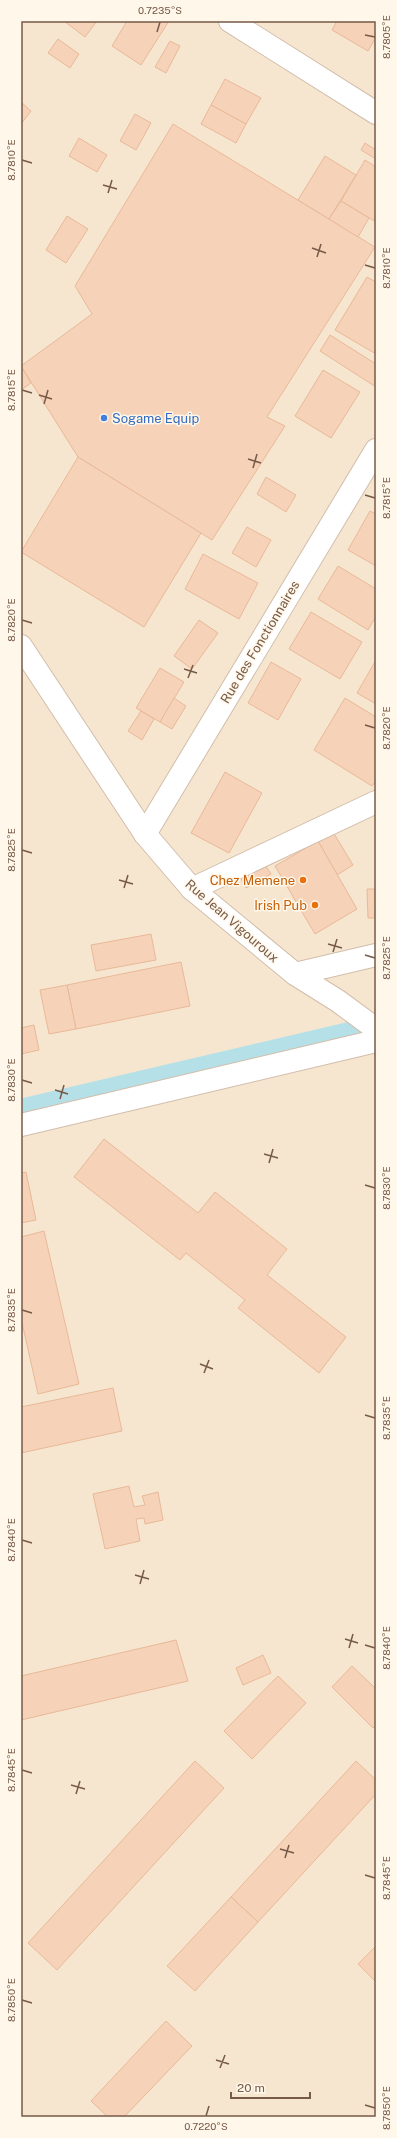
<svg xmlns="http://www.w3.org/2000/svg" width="397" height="2138" font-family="'Public Sans',sans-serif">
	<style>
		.residential { fill: #f6e6d0 }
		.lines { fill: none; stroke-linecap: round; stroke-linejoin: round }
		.canal { stroke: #b6e0e8; stroke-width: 28 }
		.building { fill: #f5d2b8; stroke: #e9b998 }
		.minor-casing { stroke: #d2beab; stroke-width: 24 }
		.tertiary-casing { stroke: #d2beab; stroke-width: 24 }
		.minor { stroke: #fff; stroke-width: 22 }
		.tertiary { stroke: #fff; stroke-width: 22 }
		.ticks { fill: none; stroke: #775a47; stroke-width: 1.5 }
		.shop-dot { fill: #3f7fe0; stroke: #fff7ea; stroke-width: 1.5 }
		.food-dot { fill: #e8710a; stroke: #fff7ea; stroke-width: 1.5 }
		.labels { text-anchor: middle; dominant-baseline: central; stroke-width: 3; stroke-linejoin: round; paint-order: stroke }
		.shop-label { font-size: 13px; fill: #366cbe; stroke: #fff7ea; text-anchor: start }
		.street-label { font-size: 13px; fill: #775a47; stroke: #fff7ea }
		.food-label { font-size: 13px; fill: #c56008; stroke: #fff7ea; text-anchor: end }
		.neatline { fill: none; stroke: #775a47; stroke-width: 1.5 }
		.ticks-label { font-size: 10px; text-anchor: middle; fill: #775a47 }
	</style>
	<rect width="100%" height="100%" fill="#fef4e2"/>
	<rect class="residential" x="21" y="21" width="355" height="2096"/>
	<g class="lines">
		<polyline class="canal" points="21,1113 350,1036"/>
	</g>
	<g class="building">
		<polygon points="64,21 97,21 85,37"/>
		<polygon points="127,21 169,21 141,65 112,46"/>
		<polygon points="337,21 376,21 376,37 368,51 332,30"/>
		<polygon points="58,39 79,54 70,68 48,53"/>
		<polygon points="170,41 180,46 166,73 155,67"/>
		<polygon points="225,79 261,98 246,124 211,105"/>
		<polygon points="21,102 31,111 21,124"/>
		<polygon points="211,105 246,124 236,143 201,124"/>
		<polygon points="135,114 151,123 136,150 120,141"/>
		<polygon points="173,124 375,247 267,417 285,426 212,540 78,457 21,366 92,314 75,286"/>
		<polygon points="79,138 107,155 97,172 69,156"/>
		<polygon points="365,143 376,150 376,159 361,150"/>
		<polygon points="325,156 356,175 329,219 298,200"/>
		<polygon points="365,160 376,167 376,222 341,201"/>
		<polygon points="341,201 369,218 358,237 329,219"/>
		<polygon points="67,216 88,229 66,263 46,250"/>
		<polygon points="367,277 376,282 376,354 335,330"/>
		<polygon points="330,335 376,364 376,387 320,351"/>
		<polygon points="21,366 31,383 21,390"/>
		<polygon points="323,370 360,392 331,438 295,416"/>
		<polygon points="78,457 201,533 144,627 21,552"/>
		<polygon points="266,477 296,495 286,512 257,494"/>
		<polygon points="370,511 376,514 376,566 348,550"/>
		<polygon points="247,527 271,540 256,567 232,553"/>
		<polygon points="203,554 258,583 239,619 185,589"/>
		<polygon points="338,566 376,589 376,616 368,630 318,599"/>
		<polygon points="311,612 362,642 340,679 289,649"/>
		<polygon points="199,620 218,633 192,669 174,656"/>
		<polygon points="376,660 376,704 357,693"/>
		<polygon points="271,662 301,679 278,720 248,703"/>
		<polygon points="160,668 184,682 160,722 136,708"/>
		<polygon points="174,698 186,706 172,729 160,722"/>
		<polygon points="345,698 376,717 376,781 372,786 314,750"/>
		<polygon points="141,711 154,719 142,740 128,731"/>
		<polygon points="225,772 262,793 229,853 191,833"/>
		<polygon points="333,832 353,865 337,875 318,841"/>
		<polygon points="318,841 357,909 315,934 275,866"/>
		<polygon points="265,865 271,874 246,888 241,879"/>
		<polygon points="367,889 376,889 376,918 368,918"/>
		<polygon points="151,934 156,960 96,971 91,945"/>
		<polygon points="181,962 190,1006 76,1029 67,985"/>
		<polygon points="67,985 76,1029 49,1034 40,990"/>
		<polygon points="34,1025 39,1050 21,1054 21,1028"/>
		<polygon points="104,1139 198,1213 215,1192 287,1249 267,1275 346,1337 319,1373 238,1308 245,1300 186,1253 180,1260 74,1177"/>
		<polygon points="26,1172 36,1220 21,1223 21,1173"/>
		<polygon points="44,1231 79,1384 38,1394 21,1318 21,1237"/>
		<polygon points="113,1388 122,1431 21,1453 21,1407"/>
		<polygon points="129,1486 134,1507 145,1505 142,1496 158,1492 163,1520 145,1524 144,1518 136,1519 140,1541 105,1549 93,1494"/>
		<polygon points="176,1640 188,1681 21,1720 21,1676"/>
		<polygon points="263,1655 271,1673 243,1685 236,1668"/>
		<polygon points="352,1666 376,1689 376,1725 373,1728 332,1687"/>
		<polygon points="278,1676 306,1703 252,1759 224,1731"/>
		<polygon points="195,1761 224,1788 57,1970 28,1943"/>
		<polygon points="356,1761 376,1780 376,1794 258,1922 231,1897"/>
		<polygon points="231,1897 258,1922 195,1991 167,1966"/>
		<polygon points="376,1946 376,1982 358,1964"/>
		<polygon points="166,2021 192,2046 124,2117 108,2117 91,2101"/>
	</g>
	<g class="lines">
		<defs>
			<g id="minor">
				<polyline points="230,21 376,113"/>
				<polyline points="145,834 376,450"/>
				<polyline points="192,889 376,802"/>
				<polyline points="295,974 376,955"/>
				<polyline points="21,1125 376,1041"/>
			</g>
			<polyline id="tertiary" points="21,646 145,834 192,889 295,974 338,1001 376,1029"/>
		</defs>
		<use href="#minor" class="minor-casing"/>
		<use href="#tertiary" class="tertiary-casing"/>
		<use href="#minor" class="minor"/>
		<use href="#tertiary" class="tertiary"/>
	</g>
	<path class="ticks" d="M157,32L160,22M365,35L375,37M22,160L32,163M103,185L117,189M108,193L112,180M312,248L326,253M317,257L321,244M365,265L375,268M22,390L32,393M39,395L52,399M44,404L48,390M248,459L261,463M253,468L257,454M365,495L375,498M22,620L32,623M184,669L197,673M188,678L193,665M365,725L375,728M22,850L32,853M119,880L133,884M124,888L128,875M328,944L342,948M333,952L337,939M365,955L375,958M22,1080L32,1083M55,1090L68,1094M60,1099L64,1085M264,1154L278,1158M269,1163L273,1149M365,1185L375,1188M22,1310L32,1313M200,1364L213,1369M204,1373L209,1360M365,1415L375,1418M22,1540L32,1543M135,1575L149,1579M140,1584L144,1570M345,1639L358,1643M365,1645L375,1648M349,1648L353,1634M22,1770L32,1773M71,1785L85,1789M76,1794L80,1781M280,1849L294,1853M285,1858L289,1845M365,1875L375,1878M22,2000L32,2003M216,2060L229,2064M220,2068L225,2055M365,2105L375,2108M206,2116L209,2106"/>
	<circle class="shop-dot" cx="104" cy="418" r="4"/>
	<g class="food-dot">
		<circle cx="303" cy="880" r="4"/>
		<circle cx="315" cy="905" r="4"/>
	</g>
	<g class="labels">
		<g class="shop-label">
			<text x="112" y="418">Sogame Equip</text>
		</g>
		<g class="street-label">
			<text transform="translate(260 642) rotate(-59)">Rue des Fonctionnaires</text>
			<text transform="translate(232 921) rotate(41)">Rue Jean Vigouroux</text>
		</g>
		<g class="food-label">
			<text x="295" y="880">Chez Memene</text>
			<text x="307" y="905">Irish Pub</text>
		</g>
	</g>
	<rect width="397" height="2138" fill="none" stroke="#fff7ea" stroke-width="44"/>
	<path d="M231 2092v6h79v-6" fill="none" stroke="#775a47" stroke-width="2"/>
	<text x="237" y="2092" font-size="12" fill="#775a47" stroke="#fff7ea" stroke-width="3" paint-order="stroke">20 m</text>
	<rect x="22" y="22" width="353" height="2094" class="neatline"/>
	<g class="ticks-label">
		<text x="160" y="14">0.7235°S</text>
		<text transform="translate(386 37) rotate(-90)" y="4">8.7805°E</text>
		<text transform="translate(11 160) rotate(-90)" y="4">8.7810°E</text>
		<text transform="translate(386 268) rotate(-90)" y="4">8.7810°E</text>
		<text transform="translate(11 390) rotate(-90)" y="4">8.7815°E</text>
		<text transform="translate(386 498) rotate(-90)" y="4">8.7815°E</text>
		<text transform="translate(11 620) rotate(-90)" y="4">8.7820°E</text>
		<text transform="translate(386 728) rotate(-90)" y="4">8.7820°E</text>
		<text transform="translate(11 850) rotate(-90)" y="4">8.7825°E</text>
		<text transform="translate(386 958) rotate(-90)" y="4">8.7825°E</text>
		<text transform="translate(11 1080) rotate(-90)" y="4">8.7830°E</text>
		<text transform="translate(386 1188) rotate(-90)" y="4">8.7830°E</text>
		<text transform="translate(11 1310) rotate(-90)" y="4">8.7835°E</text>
		<text transform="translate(386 1418) rotate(-90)" y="4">8.7835°E</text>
		<text transform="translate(11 1540) rotate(-90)" y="4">8.7840°E</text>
		<text transform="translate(386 1648) rotate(-90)" y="4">8.7840°E</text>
		<text transform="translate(11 1770) rotate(-90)" y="4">8.7845°E</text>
		<text transform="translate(386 1878) rotate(-90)" y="4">8.7845°E</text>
		<text transform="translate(11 2000) rotate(-90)" y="4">8.7850°E</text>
		<text transform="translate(386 2108) rotate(-90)" y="4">8.7850°E</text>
		<text x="206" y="2130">0.7220°S</text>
	</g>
</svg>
